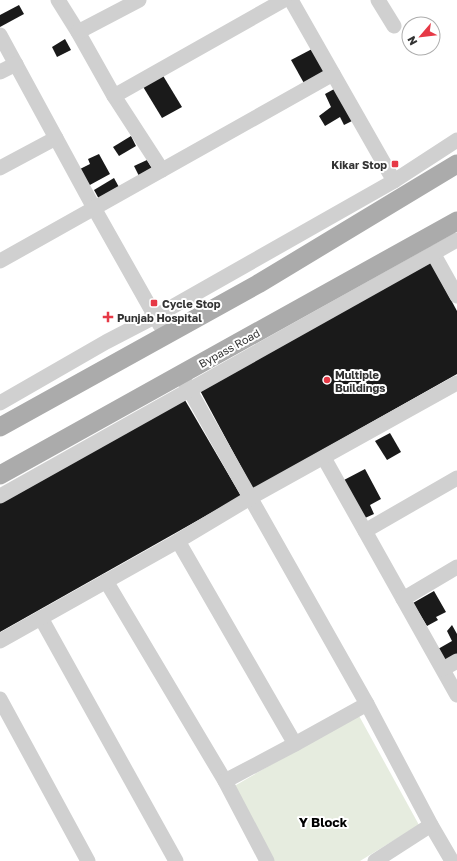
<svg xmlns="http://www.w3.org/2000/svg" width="457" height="861" font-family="'Golos Text',sans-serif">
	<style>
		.green { fill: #e6ecdf }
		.building { fill: #1a1a1a }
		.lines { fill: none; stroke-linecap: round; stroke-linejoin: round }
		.minor { stroke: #d0d0d0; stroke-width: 15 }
		.major { stroke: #ababab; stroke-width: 19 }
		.poi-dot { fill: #e63946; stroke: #fff; stroke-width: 1.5 }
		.labels { text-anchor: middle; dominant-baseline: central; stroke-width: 4; stroke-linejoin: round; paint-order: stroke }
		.poi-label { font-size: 11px; font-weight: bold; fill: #333; stroke: #fff; text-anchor: start }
		.street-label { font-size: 11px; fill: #333; stroke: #fff }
		.quarter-label { font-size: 13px; font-weight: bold; fill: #000; stroke: #fff }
	</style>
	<rect width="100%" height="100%" fill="#fff"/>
	<polygon class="green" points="358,714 419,825 360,861 272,861 231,788"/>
	<g class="building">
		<polygon points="19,5 24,14 0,27 0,15"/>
		<polygon points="65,39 71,50 57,57 52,47"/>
		<polygon points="312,49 326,73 305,85 291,60"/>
		<polygon points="162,74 182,107 162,118 142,85"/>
		<polygon points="336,88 354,120 344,125 340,117 325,126 319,116 331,107 325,94"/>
		<polygon points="131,136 136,146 119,156 113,147"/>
		<polygon points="99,154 110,174 88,186 80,169 90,164 88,159"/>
		<polygon points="147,160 153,170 139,176 134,166"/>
		<polygon points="114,178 120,189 99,199 94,190"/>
		<polygon points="430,261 457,311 457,374 253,489 197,385"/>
		<polygon points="182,395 241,496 0,632 0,499"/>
		<polygon points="390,433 401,452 387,460 375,441"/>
		<polygon points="365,469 381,499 370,505 374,514 365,518 344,480"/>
		<polygon points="434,591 446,612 436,617 438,620 427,626 413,603"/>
		<polygon points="452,625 457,634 457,657 445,664 438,649 452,641 447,631"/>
	</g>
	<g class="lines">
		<g class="minor">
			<polyline points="58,0 78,32 114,96 162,170"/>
			<polyline points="291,0 394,181"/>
			<polyline points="378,0 394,26"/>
			<polyline points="78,32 139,0"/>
			<polyline points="0,35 94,208 160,325"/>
			<polyline points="0,72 16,64"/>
			<polyline points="114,96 284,0"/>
			<polyline points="0,168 56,138"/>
			<polyline points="433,253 457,296"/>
			<polyline points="0,261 333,74"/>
			<polyline points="181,375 367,704 431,825 452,861"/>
			<polyline points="0,403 106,342 156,316 394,181 457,140"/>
			<polyline points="324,458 457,695"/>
			<polyline points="0,496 457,240"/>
			<polyline points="365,531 457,478"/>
			<polyline points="178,541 295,744"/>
			<polyline points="106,581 225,781 267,861"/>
			<polyline points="403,599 457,567"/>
			<polyline points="41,618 176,861"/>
			<polyline points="0,641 178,541 250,498 457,383"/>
			<polyline points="443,669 457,661"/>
			<polyline points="0,699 88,861"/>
			<polyline points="225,781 295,744 367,704"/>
			<polyline points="375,861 431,825"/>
		</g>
		<g class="major">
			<polyline points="0,427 258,284 457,164"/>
			<polyline points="0,475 457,221"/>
		</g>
	</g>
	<g class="poi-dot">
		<rect x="391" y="160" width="8" height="8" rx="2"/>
		<rect x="150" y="299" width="8" height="8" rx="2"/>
		<path d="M106 311h4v4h4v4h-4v4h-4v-4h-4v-4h4z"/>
		<circle cx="327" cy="380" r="4"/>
	</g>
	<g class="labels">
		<g class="poi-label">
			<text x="387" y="164" text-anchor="end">Kikar Stop</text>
			<text x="162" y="303">Cycle Stop</text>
			<text x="117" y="317">Punjab Hospital</text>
			<text x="335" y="374">Multiple<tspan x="335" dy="13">Buildings</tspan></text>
		</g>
		<g class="street-label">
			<text transform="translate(229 348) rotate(-29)">Bypass Road</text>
		</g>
		<g class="quarter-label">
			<text x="323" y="822">Y Block</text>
		</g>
	</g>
	<g transform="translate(421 36) rotate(242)"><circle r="19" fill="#ffffff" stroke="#adadad"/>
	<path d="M0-3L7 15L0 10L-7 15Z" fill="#e63946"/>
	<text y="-6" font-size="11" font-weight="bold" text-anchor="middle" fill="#333333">N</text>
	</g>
</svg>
